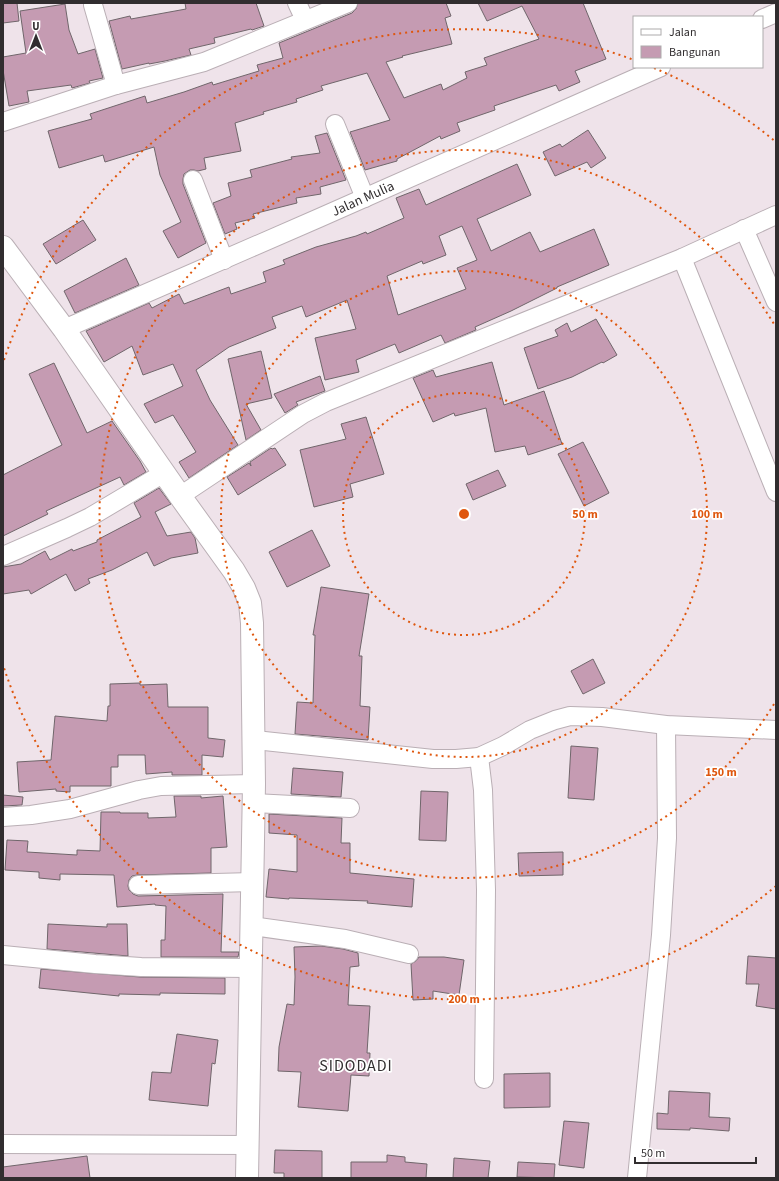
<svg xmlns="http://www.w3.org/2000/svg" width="779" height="1181" font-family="'Source Sans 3',sans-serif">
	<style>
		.building { fill: #c59bb2; stroke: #70666b; fill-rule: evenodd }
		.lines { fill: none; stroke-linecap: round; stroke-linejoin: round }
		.minor-casing { stroke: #baafb5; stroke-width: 20 }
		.secondary-casing { stroke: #baafb5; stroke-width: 24 }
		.minor { stroke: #fff; stroke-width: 18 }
		.secondary { stroke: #fff; stroke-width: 22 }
		.ring { fill: none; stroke: #df570e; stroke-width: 2; stroke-dasharray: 2 4 }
		.labels { text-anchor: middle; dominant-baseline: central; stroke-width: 3.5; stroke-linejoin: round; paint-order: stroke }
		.street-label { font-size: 14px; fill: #312d2f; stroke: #fff }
		.quarter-label { font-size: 16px; letter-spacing: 1px; fill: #312d2f; stroke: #fff }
		.centre { fill: #df570e; stroke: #fff; stroke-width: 2 }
		.ring-label { font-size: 12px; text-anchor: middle; font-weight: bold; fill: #df570e; stroke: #fff; stroke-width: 3.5; stroke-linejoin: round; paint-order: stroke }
	</style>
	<rect width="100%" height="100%" fill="#efe3ea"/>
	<g class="building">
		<polygon points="3,3 17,3 19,21 3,23"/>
		<polygon points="185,3 256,3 264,26 252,30 251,29 214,38 215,43 189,49 191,55 165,61 149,64 149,63 122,69 109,21 130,16 131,19 186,9"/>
		<polygon points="358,3 446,3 451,16 445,18 452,44 402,56 403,57 386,62 404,98 441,84 443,90 467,78 465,72 487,65 484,58 539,39 522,6 487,21 478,3 583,3 606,59 575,71 580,82 559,91 556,85 494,106 495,110 457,123 460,131 441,139 440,136 397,159 397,161 365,170 350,132 390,120 367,73 321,86 323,90 296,99 297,102 263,112 264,114 235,123 241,151 204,158 206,169 198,171 194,170 190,170 184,174 183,179 183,184 206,243 178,258 163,231 181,222 160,175 154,147 105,162 103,155 59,168 48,131 92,119 90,114 145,96 147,103 184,92 212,82 213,85 259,71 257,65 283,58 279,43 352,13 356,9"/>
		<polygon points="65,4 69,30 78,54 95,49 103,78 89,81 90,83 72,88 71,85 27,91 29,102 9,106 3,70 3,57 26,53 20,11"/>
		<polygon points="588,130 606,158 591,168 587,162 555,176 543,152 560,144 562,147"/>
		<polygon points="327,133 346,180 320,187 321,194 296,198 297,203 253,214 255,218 235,223 237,229 225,234 213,203 231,196 228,183 252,177 250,170 292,159 291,157 320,153 315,136"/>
		<path d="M517,164L531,195L477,219L491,251L530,232L540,252L594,229L609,265L557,287V288L511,311L475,327L476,330L445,343L441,335L399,353L395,344L356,360L359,372L325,380L315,338L356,329L347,300L306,317L302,306L272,317L276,328L229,347L196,370L210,400L238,445L189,478L179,462L196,452L173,415L155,423L144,404L183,386L173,364L143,375L132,346L104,362L86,331L149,303L152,308L179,294L184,304L229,287L231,294L266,282L263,272L285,264L283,260L316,247L356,236L366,232L367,234L404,218L396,198L419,189L426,205ZM462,226L477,260L457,268L466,289L398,315L387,276L422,261L423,264L446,255L439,236Z"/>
		<polygon points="83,220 96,240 56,264 43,244"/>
		<polygon points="126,258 139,285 75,313 64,291"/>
		<polygon points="596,319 617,355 603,363 602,362 572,377 538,389 524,348 558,336 555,330 567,323 571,332"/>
		<polygon points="261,351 272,398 246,404 261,430 246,440 228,359"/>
		<polygon points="492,362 504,405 544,391 562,444 528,455 525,446 495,452 486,408 455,416 454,413 433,422 413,378 433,370 436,377"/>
		<polygon points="54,363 87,433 112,421 140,461 146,472 124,485 120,477 46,511 48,514 3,536 3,475 62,445 29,374"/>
		<polygon points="320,376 325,391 296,402 298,405 285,413 274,394"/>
		<polygon points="366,417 384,474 350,484 353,497 314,507 300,450 346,439 341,424"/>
		<polygon points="583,442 609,493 584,506 558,454"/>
		<polygon points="271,448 272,449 275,448 286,465 238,495 227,477 249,463 251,466 250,462"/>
		<polygon points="498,470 506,486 473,500 466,484"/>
		<polygon points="159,488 171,504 155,512 167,536 191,532 195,538 198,553 171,558 154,566 147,552 112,570 88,579 90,583 75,591 66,574 31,594 29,590 3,594 3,567 21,564 45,551 50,560 72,549 73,551 97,542 97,540 141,517 134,503"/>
		<polygon points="312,530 330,566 287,587 269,552"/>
		<polygon points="321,587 369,594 359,656 362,656 360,706 370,707 368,740 295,734 297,702 313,703 315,635 313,635"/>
		<polygon points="593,659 605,683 583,694 571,671"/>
		<polygon points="140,683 140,685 167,684 168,707 208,707 208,738 225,740 223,757 202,755 202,775 172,775 172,772 146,774 145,755 118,755 118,767 111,767 111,786 70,786 70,792 56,791 56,789 19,792 17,762 51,760 55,716 107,721 108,706 110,706 110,684"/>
		<polygon points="571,746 598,748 594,800 568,798"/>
		<polygon points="293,768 343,772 341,797 291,794"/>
		<polygon points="421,791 448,792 446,841 419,840"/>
		<polygon points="3,795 23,797 22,805 3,806"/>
		<polygon points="174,796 201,796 201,798 223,796 227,847 211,848 211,873 137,875 132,876 129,880 128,886 129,890 133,894 138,896 223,894 221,952 239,952 238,957 161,957 161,940 165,940 166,906 155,905 155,904 117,907 114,875 60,874 60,880 39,878 39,872 5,870 7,840 28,841 27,852 77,855 77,850 100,851 101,812 120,812 120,813 148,813 148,818 176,817"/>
		<polygon points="269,814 342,818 341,843 350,843 350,873 414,879 412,907 367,903 368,901 289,898 289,899 266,897 269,869 297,872 297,835 269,833"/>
		<polygon points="563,852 563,875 519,876 518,853"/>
		<polygon points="48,924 107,927 107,924 127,924 128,956 47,949"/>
		<polygon points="321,946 343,949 358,953 359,966 350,967 348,1005 370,1006 367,1053 370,1053 369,1076 351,1075 348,1111 298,1107 301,1072 278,1071 279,1047 287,1004 294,1005 295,977 294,947"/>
		<polygon points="748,956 776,958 776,1009 756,1006 759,984 746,984"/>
		<polygon points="419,957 444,957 464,960 459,995 433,991 433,999 413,1000 411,964 416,961"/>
		<polygon points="41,969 140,977 225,978 225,994 160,993 160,995 119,994 119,996 39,988"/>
		<polygon points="177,1034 218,1040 215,1064 212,1063 208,1106 149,1100 152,1072 171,1073"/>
		<polygon points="550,1073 550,1107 504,1108 504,1074"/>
		<polygon points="669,1091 710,1093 709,1117 730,1118 729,1131 690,1128 690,1130 657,1129 657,1113 668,1114"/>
		<polygon points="564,1121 589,1123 584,1168 559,1165"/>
		<polygon points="275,1150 322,1151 322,1178 284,1178 284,1173 274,1173"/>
		<polygon points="387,1155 405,1157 405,1162 427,1164 426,1178 351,1178 351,1162 387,1162"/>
		<polygon points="87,1156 90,1178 3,1178 3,1167"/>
		<polygon points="454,1158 490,1161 488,1178 453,1178"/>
		<polygon points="518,1162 555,1164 554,1178 517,1177"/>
	</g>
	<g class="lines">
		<defs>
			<g id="minor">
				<polyline points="297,3 305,20"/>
				<polyline points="93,5 116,85"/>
				<polyline points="762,19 776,13"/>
				<polyline points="3,122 116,85 204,62 348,3"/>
				<polyline points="335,124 365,198"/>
				<polyline points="193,180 224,260"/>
				<polyline points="744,229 776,302"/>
				<polyline points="682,258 776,492"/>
				<polyline points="64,329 319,218 661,67"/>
				<polyline points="180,496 303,414 326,402 682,258 776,215"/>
				<polyline points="3,556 67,528 90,517 164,473"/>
				<polyline points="255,740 433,759 456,759 479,757 503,746 530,730 555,720 570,716 602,717 666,725 776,730"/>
				<polyline points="479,757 483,790 486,890 484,1079"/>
				<polyline points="254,803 350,808"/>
				<polyline points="3,817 31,815 70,809 139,790 161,786 254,784"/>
				<polyline points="138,885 253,882"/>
				<polyline points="252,926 345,939 409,954"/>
				<polyline points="3,955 95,964 141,967 250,968"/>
				<polyline points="3,1144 248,1145"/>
				<polyline points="637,1178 661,935 667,838 666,725"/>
			</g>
			<polyline id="secondary" points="3,247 64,329 164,473 180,496 234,571 244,588 250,603 252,623 254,784 247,1178"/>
		</defs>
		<use href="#minor" class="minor-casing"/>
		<use href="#secondary" class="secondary-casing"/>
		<use href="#minor" class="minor"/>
		<use href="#secondary" class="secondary"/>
	</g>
	<g class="ring">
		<circle cx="464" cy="514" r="121"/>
		<circle cx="464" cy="514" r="243"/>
		<path d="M774 704A364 364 0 1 1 774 324"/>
		<path d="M776 886A485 485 0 0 1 4 668M4 360A485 485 0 0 1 634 60M654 68A485 485 0 0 1 776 142"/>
	</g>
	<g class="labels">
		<g class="street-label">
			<text transform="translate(363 199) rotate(-24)">Jalan Mulia</text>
		</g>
		<g class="quarter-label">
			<text x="356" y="1066">SIDODADI</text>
		</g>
	</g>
	<circle cx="464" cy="514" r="6" class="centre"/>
	<g class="ring-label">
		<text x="585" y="518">50 m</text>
		<text x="707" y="518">100 m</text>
		<text x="721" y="776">150 m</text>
		<text x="464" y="1003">200 m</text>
	</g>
	<rect width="779" height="1181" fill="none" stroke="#312d2f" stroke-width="8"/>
	<rect x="633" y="16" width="130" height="52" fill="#ffffff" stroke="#adabac"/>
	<rect x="641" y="29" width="20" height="6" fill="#ffffff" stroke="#adabac"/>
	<text x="669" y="36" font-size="12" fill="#312d2f">Jalan</text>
	<rect x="641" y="46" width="20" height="12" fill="#c59bb2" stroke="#adabac"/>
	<text x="669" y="56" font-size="12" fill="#312d2f">Bangunan</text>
	<g transform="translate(36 36)" stroke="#ffffff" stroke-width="3" paint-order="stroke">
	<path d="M0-3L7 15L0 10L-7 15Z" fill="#312d2f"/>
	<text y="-6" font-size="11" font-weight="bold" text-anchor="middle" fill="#312d2f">U</text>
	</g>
	<path d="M635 1157v6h121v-6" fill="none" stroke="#312d2f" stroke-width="2"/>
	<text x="641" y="1157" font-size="12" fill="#312d2f" stroke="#ffffff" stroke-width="3" paint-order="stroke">50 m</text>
</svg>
